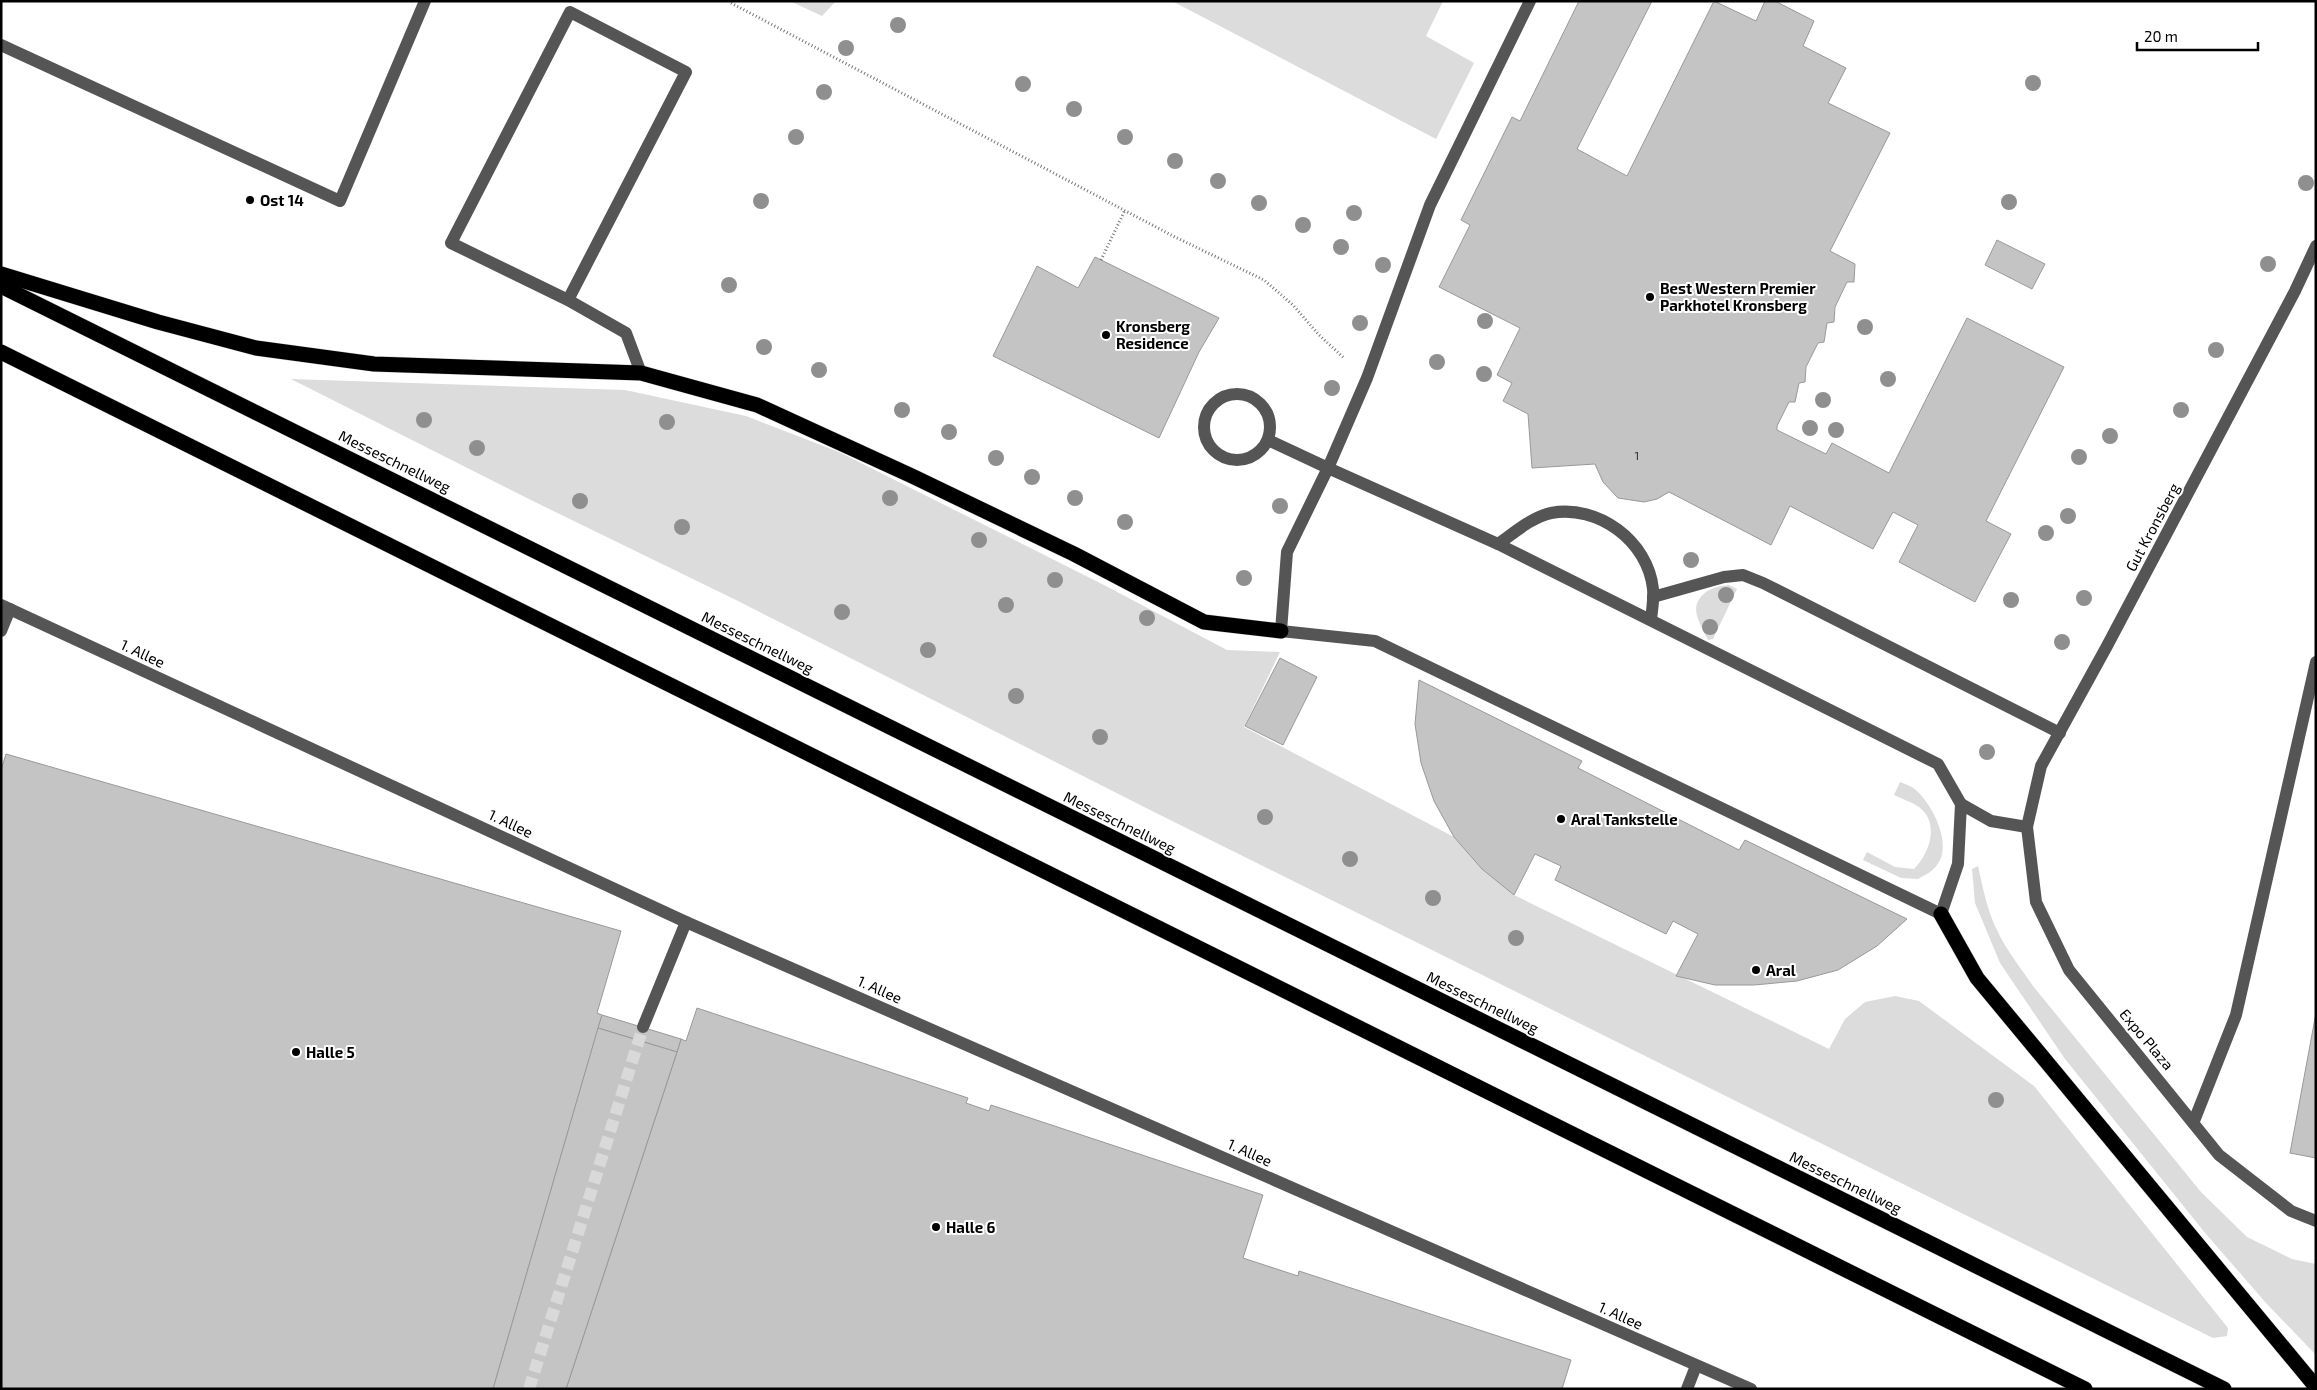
<svg xmlns="http://www.w3.org/2000/svg" width="2317" height="1390" font-family="'Exo 2',sans-serif">
	<style>
		.green { fill: #dcdcdc }
		.building { fill: #c4c4c4; stroke: #999 }
		.lines { fill: none; stroke-linecap: round; stroke-linejoin: round }
		.minor-tunnel { stroke: #d9d9d9; stroke-width: 12; stroke-dasharray: 12 6; stroke-linecap: butt }
		.highway-casing { stroke: #dbdbdb; stroke-width: 16 }
		.path { stroke: #777; stroke-width: 3; stroke-dasharray: 1 2.5; stroke-linecap: butt }
		.minor { stroke: #555; stroke-width: 12 }
		.highway { stroke: #000; stroke-width: 15 }
		.tree { fill: #8f8f8f }
		.poi-dot { fill: #000; stroke: #fff; stroke-width: 2 }
		.labels { text-anchor: middle; dominant-baseline: central; stroke-width: 4; stroke-linejoin: round; paint-order: stroke }
		.number-label { font-size: 12px; fill: #313131 }
		.poi-label { font-size: 15px; font-weight: bold; fill: #000; stroke: #fff; text-anchor: start }
		.street-label { font-size: 15px; fill: #000; stroke: #fff }
	</style>
	<rect width="100%" height="100%" fill="#fff"/>
	<g class="green">
		<polygon points="790,1 836,1 822,16"/>
		<polygon points="1172,1 1443,1 1426,36 1474,63 1436,139"/>
		<polygon points="291,379 625,390 746,416 839,452 1102,584 1227,650 1280,652 1244,727 1454,837 1482,869 1514,895 1829,1049 1845,1019 1865,1002 1895,996 1919,1001 2034,1086 2228,1328 2227,1336 2213,1338 1156,813 738,601 539,504"/>
		<path d="M1729,585L1737,589L1713,639L1708,640C1700,623 1687,606 1706,592C1714,587 1720,586 1729,585Z"/>
		<path d="M1900,782C1905,784 1912,786 1917,791C1933,806 1953,845 1937,865C1932,872 1925,875 1918,879L1901,878L1863,860L1867,852L1895,867L1914,869C1930,853 1940,823 1919,807C1912,802 1902,799 1894,795Z"/>
		<path d="M1978,866C1983,888 1987,910 1997,930C2006,950 2021,968 2033,986L2201,1192L2247,1237L2292,1259L2316,1264V1355L2266,1303L2206,1234L2065,1059L2000,963L1975,903L1972,869Z"/>
	</g>
	<g class="building">
		<polygon points="1579,1 1652,1 1577,149 1627,176 1714,1 1756,21 1765,1 1775,1 1814,21 1803,46 1846,68 1828,103 1890,133 1830,251 1855,264 1854,282 1847,282 1835,307 1834,322 1827,323 1824,342 1818,343 1806,367 1805,382 1799,383 1795,402 1789,402 1777,426 1777,430 1826,454 1832,443 1889,473 1967,318 2064,367 1986,521 2011,534 1975,602 1899,562 1918,525 1893,512 1873,549 1790,506 1771,545 1669,492 1657,499 1644,502 1618,498 1603,482 1595,464 1532,468 1528,414 1503,401 1512,383 1497,375 1520,328 1439,287 1470,225 1461,220 1512,117 1520,121"/>
		<polygon points="1997,240 2045,264 2032,289 1985,265"/>
		<polygon points="1095,257 1219,318 1199,352 1159,438 993,356 1037,266 1078,288"/>
		<polygon points="1280,658 1317,677 1283,745 1245,726"/>
		<polygon points="1419,680 1582,761 1578,768 1739,850 1745,840 1907,919 1877,946 1838,970 1797,981 1754,985 1715,985 1676,976 1698,934 1673,921 1666,934 1555,880 1561,866 1535,854 1514,895 1482,869 1454,837 1434,801 1421,763 1415,724"/>
		<polygon points="6,754 621,931 597,1013 602,1015 493,1389 1,1389 1,770"/>
		<polygon points="697,1008 968,1098 966,1103 989,1111 991,1105 1263,1195 1243,1258 1298,1276 1299,1271 1571,1360 1562,1389 566,1389 677,1052 681,1039 686,1041"/>
		<polygon points="2316,1013 2316,1158 2290,1153"/>
		<polygon points="602,1015 681,1039 677,1052 598,1028"/>
		<polygon points="598,1028 677,1052 566,1389 493,1389"/>
	</g>
	<g class="lines">
		<polyline class="minor-tunnel" points="529,1389 643,1027"/>
		<defs>
			<g id="highway">
				<polyline points="1,274 158,322 256,348 374,364 641,373 757,405 912,476 1074,554 1204,622 1281,631"/>
				<polyline points="1,286 2224,1389"/>
				<polyline points="1,352 2085,1389"/>
				<polyline points="1941,914 1977,978 2316,1387"/>
			</g>
		</defs>
		<use href="#highway" class="highway-casing"/>
		<g class="path">
			<polyline points="731,3 1175,237 1264,280 1293,305 1319,335 1344,358"/>
			<polyline points="1101,260 1125,210"/>
		</g>
		<g class="minor">
			<polyline points="1,45 340,201 425,1"/>
			<polyline points="2316,246 2295,291 2107,646 2041,766 2027,827 2036,902 2069,970 2219,1155 2291,1211 2316,1221"/>
			<polyline points="568,300 686,72 570,12 451,243 568,300 626,333 641,373"/>
			<circle cx="1237" cy="427" r="33"/>
			<polyline points="1268,440 1328,468 1367,378 1430,205 1530,1"/>
			<polyline points="1498,544 1938,764 1961,804"/>
			<polyline points="1653,597 1724,577 1743,575 1763,583 2060,733"/>
			<polyline points="1,605 686,922 1751,1389"/>
			<path d="M1651,620C1652,610 1654,599 1653,589C1648,541 1598,504 1551,513C1532,517 1514,533 1498,544L1328,468L1287,552L1281,631L1375,641L1941,914L1958,864L1961,804L1991,821L2027,827"/>
			<polyline points="1,631 10,609"/>
			<polyline points="643,1027 686,922"/>
			<polyline points="2194,1121 2236,1015 2316,662"/>
			<polyline points="1687,1389 1696,1366"/>
		</g>
		<use href="#highway" class="highway"/>
	</g>
	<g class="tree">
		<circle cx="898" cy="25" r="8"/>
		<circle cx="846" cy="48" r="8"/>
		<circle cx="2033" cy="83" r="8"/>
		<circle cx="1023" cy="84" r="8"/>
		<circle cx="824" cy="92" r="8"/>
		<circle cx="1074" cy="109" r="8"/>
		<circle cx="796" cy="137" r="8"/>
		<circle cx="1125" cy="137" r="8"/>
		<circle cx="1175" cy="161" r="8"/>
		<circle cx="1218" cy="181" r="8"/>
		<circle cx="2306" cy="183" r="8"/>
		<circle cx="761" cy="201" r="8"/>
		<circle cx="2009" cy="202" r="8"/>
		<circle cx="1259" cy="203" r="8"/>
		<circle cx="1354" cy="213" r="8"/>
		<circle cx="1303" cy="225" r="8"/>
		<circle cx="1341" cy="247" r="8"/>
		<circle cx="2268" cy="264" r="8"/>
		<circle cx="1383" cy="265" r="8"/>
		<circle cx="729" cy="285" r="8"/>
		<circle cx="1485" cy="321" r="8"/>
		<circle cx="1360" cy="323" r="8"/>
		<circle cx="1865" cy="327" r="8"/>
		<circle cx="764" cy="347" r="8"/>
		<circle cx="2216" cy="350" r="8"/>
		<circle cx="1437" cy="362" r="8"/>
		<circle cx="819" cy="370" r="8"/>
		<circle cx="1484" cy="374" r="8"/>
		<circle cx="1888" cy="379" r="8"/>
		<circle cx="1332" cy="388" r="8"/>
		<circle cx="1823" cy="400" r="8"/>
		<circle cx="902" cy="410" r="8"/>
		<circle cx="2181" cy="410" r="8"/>
		<circle cx="424" cy="420" r="8"/>
		<circle cx="667" cy="422" r="8"/>
		<circle cx="1810" cy="428" r="8"/>
		<circle cx="1836" cy="430" r="8"/>
		<circle cx="949" cy="432" r="8"/>
		<circle cx="2110" cy="436" r="8"/>
		<circle cx="477" cy="448" r="8"/>
		<circle cx="2079" cy="457" r="8"/>
		<circle cx="996" cy="458" r="8"/>
		<circle cx="1032" cy="477" r="8"/>
		<circle cx="890" cy="498" r="8"/>
		<circle cx="1075" cy="498" r="8"/>
		<circle cx="580" cy="501" r="8"/>
		<circle cx="1280" cy="506" r="8"/>
		<circle cx="2068" cy="516" r="8"/>
		<circle cx="1125" cy="522" r="8"/>
		<circle cx="682" cy="527" r="8"/>
		<circle cx="2046" cy="533" r="8"/>
		<circle cx="979" cy="540" r="8"/>
		<circle cx="1691" cy="560" r="8"/>
		<circle cx="1244" cy="578" r="8"/>
		<circle cx="1055" cy="580" r="8"/>
		<circle cx="1726" cy="595" r="8"/>
		<circle cx="2084" cy="598" r="8"/>
		<circle cx="2011" cy="600" r="8"/>
		<circle cx="1006" cy="605" r="8"/>
		<circle cx="842" cy="612" r="8"/>
		<circle cx="1147" cy="618" r="8"/>
		<circle cx="1710" cy="627" r="8"/>
		<circle cx="2062" cy="642" r="8"/>
		<circle cx="928" cy="650" r="8"/>
		<circle cx="1016" cy="696" r="8"/>
		<circle cx="1100" cy="737" r="8"/>
		<circle cx="1987" cy="752" r="8"/>
		<circle cx="1265" cy="817" r="8"/>
		<circle cx="1350" cy="859" r="8"/>
		<circle cx="1433" cy="898" r="8"/>
		<circle cx="1516" cy="938" r="8"/>
		<circle cx="1996" cy="1100" r="8"/>
	</g>
	<g class="poi-dot">
		<circle cx="250" cy="200" r="5"/>
		<circle cx="1650" cy="297" r="5"/>
		<circle cx="1106" cy="335" r="5"/>
		<circle cx="1561" cy="819" r="5"/>
		<circle cx="1756" cy="970" r="5"/>
		<circle cx="296" cy="1052" r="5"/>
		<circle cx="936" cy="1227" r="5"/>
	</g>
	<g class="labels">
		<g class="number-label">
			<text x="1637" y="455">1</text>
		</g>
		<g class="poi-label">
			<text x="260" y="200">Ost 14</text>
			<text x="1660" y="288">Best Western Premier<tspan x="1660" dy="17">Parkhotel Kronsberg</tspan></text>
			<text x="1116" y="326">Kronsberg<tspan x="1116" dy="17">Residence</tspan></text>
			<text x="1571" y="819">Aral Tankstelle</text>
			<text x="1766" y="970">Aral</text>
			<text x="306" y="1052">Halle 5</text>
			<text x="946" y="1227">Halle 6</text>
		</g>
		<g class="street-label">
			<text transform="translate(395 461) rotate(26)">Messeschnellweg</text>
			<text transform="translate(2152 527) rotate(-62)">Gut Kronsberg</text>
			<text transform="translate(758 642) rotate(26)">Messeschnellweg</text>
			<text transform="translate(143 653) rotate(25)">1. Allee</text>
			<text transform="translate(1120 822) rotate(26)">Messeschnellweg</text>
			<text transform="translate(511 823) rotate(25)">1. Allee</text>
			<text transform="translate(880 989) rotate(24)">1. Allee</text>
			<text transform="translate(1483 1002) rotate(26)">Messeschnellweg</text>
			<text transform="translate(2147 1039) rotate(50)">Expo Plaza</text>
			<text transform="translate(1250 1152) rotate(24)">1. Allee</text>
			<text transform="translate(1846 1182) rotate(26)">Messeschnellweg</text>
			<text transform="translate(1621 1315) rotate(24)">1. Allee</text>
		</g>
	</g>
	<rect width="2317" height="1390" fill="none" stroke="#000000" stroke-width="5"/>
	<path d="M2137 42v8h121v-8" fill="none" stroke="#000000" stroke-width="2.5"/>
	<text x="2144" y="42" font-size="15" fill="#000000" stroke="#ffffff" stroke-width="4" paint-order="stroke">20 m</text>
</svg>
